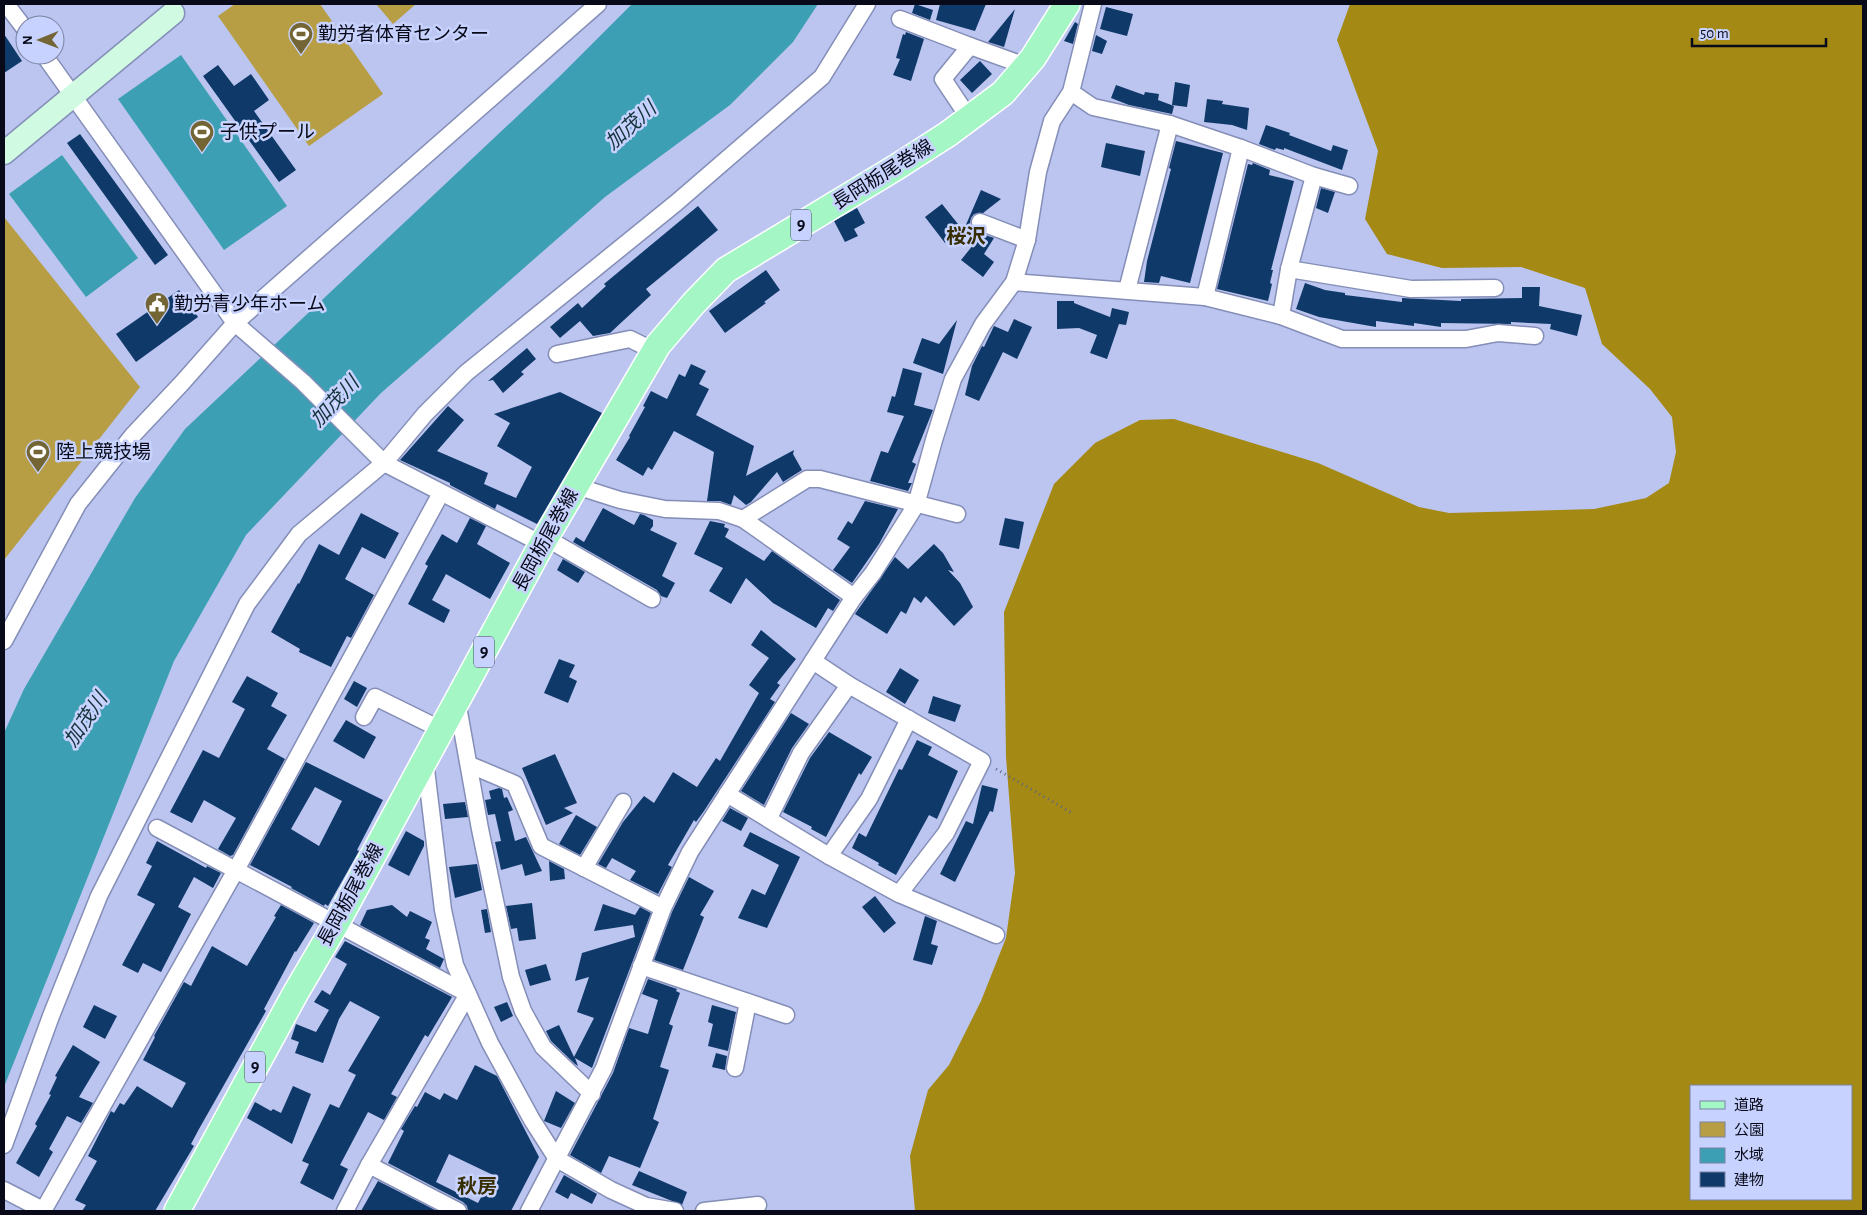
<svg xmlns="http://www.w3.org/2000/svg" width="1867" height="1215" font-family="'Alegreya Sans','Noto Sans JP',sans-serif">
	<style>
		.green { fill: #b79e45 }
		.forest { fill: #a48915; fill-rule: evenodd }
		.water { fill: #3d9fb3 }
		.building { fill: #0f3969; fill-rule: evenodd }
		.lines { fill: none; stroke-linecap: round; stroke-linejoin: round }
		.street-casing { stroke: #848eb7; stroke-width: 19 }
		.secondary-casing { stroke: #848eb7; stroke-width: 25 }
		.primary-casing { stroke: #fff; stroke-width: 28 }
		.path { stroke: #5f6581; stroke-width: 3; stroke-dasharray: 1 4; stroke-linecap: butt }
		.street { stroke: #fff; stroke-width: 16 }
		.secondary { stroke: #d1fae2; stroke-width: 22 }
		.primary { stroke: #a4f6c5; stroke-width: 25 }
		.labels { text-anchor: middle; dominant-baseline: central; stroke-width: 5; stroke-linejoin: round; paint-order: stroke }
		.shield { fill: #c7d2fe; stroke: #41465e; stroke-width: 1 }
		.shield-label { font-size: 18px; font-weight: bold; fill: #080a19 }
		.poi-label { font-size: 19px; fill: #080a19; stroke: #c7d2fe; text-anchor: start }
		.street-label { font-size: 19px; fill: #080a19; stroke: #c7d2fe }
		.water-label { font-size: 20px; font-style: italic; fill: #143239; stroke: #c7d2fe }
		.neighbourhood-label { font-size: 20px; font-weight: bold; fill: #372d01; stroke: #c7d2fe }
	</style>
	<rect width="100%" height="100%" fill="#bbc5f0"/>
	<g class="green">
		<polygon points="235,4 320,4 383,94 309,146 218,16"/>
		<polygon points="376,4 416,4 393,24"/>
		<polygon points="4,217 140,387 4,560"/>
	</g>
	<path class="forest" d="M1350,4H1863V1211H915L910,1156L928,1090L949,1065L981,1001L1006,938L1015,873L1006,757L1004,612L1054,484L1095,443L1140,420L1174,419L1318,463L1419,507L1449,513L1594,509L1646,498L1669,483L1676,452L1672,417L1650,389L1602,344L1585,288L1521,267L1442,268L1387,254L1365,219L1378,151L1337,40ZM1691,1086H1851V1199H1691Z"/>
	<g class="water">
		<polygon points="632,4 818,4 793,42 730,105 605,197 381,393 246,535 174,661 4,1087 4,733 24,689 135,498 185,429 560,76"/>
		<polygon points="181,55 287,206 224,250 118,99"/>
		<polygon points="62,155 138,258 86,297 9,194"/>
	</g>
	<g class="building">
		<polygon points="915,4 933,10 930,20 912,13"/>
		<polygon points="940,4 986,4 975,31 936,20"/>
		<polygon points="1106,7 1133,14 1127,36 1100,29"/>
		<polygon points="1015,9 1004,47 988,42"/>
		<polygon points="1075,22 1078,24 1073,44 1064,41"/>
		<polygon points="906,32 924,39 911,81 893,75 900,59 896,58 903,34 905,35"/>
		<polygon points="4,34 22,61 4,73"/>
		<polygon points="1096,35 1107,41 1102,54 1092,51"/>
		<polygon points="980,61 992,74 972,93 960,80"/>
		<polygon points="218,65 234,86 251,74 269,100 254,111 296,170 279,182 203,76"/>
		<polygon points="1175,82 1190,85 1187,107 1172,105"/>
		<polygon points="1116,85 1144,95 1145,92 1159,94 1158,100 1174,106 1172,114 1129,105 1111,98"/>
		<polygon points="1207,99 1223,101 1222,104 1249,108 1247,130 1232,125 1204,122"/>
		<polygon points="1266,125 1290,133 1289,135 1331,151 1333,145 1348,150 1342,170 1284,148 1284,150 1276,148 1275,150 1259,144"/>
		<polygon points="80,134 168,255 155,265 67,143"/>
		<polygon points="1176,141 1223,153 1190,283 1161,276 1159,283 1144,282 1147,261 1171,169 1169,168"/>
		<polygon points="1106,143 1145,151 1140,176 1101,167"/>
		<polygon points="1253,163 1270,170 1269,175 1294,181 1271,270 1273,270 1270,283 1272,284 1268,301 1217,289 1248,164 1252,165"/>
		<polygon points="1321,188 1335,192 1328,213 1316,208"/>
		<polygon points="981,190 1001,199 983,213 974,214 971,218 970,223 965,227"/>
		<polygon points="942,204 962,229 945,243 925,217"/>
		<polygon points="698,206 718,230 646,289 651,295 610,333 593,336 580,321 560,338 550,327 578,303 582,308 606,286 604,284"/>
		<polygon points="857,208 865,223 854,229 858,236 845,242 834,221"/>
		<polygon points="982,234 994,238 984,254 994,262 983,277 961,260"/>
		<polygon points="766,270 780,290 764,302 766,303 725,333 709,311"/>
		<polygon points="1305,283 1325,290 1345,293 1345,295 1402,302 1402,298 1461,301 1461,299 1522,298 1522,287 1540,287 1539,306 1582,315 1577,336 1550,329 1551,324 1511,322 1511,324 1441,323 1441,327 1414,323 1414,326 1376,321 1376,327 1319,317 1296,309"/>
		<polygon points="179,290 198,317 136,362 116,334"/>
		<polygon points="1057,301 1074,301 1074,303 1110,317 1112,308 1129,312 1126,325 1119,324 1107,359 1090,353 1097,335 1079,328 1057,329"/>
		<polygon points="1014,319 1032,327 1017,359 1003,352 979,401 965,395 972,366 982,346 984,347 993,328 994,326 1008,332"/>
		<polygon points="957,320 943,374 913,363 922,338 939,344"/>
		<polygon points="527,348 536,359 521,372 524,374 503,393 493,380 488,381"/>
		<polygon points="691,364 706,371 699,384 709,389 696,415 754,446 746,476 794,450 793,454 802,470 783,482 777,472 751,502 746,505 734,495 731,505 720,501 707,501 714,452 674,431 652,470 648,467 643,476 616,460 630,437 629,436 645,407 643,406 651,391 667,399 679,374 685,377"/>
		<polygon points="903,368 922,373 914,405 933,410 912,462 916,464 908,483 912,483 908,491 870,481 881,451 888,453 904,416 887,412 892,396 895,397"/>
		<polygon points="560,392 602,413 537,524 497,504 495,509 450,485 450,483 400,460 448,406 464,420 437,451 488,473 484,484 516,498 532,467 497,446 510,423 494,414"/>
		<polygon points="865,501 898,509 879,544 852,583 833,570 850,547 837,539 848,521 852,524"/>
		<polygon points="603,508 634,525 640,514 644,515 653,520 653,526 650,530 677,543 662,576 675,583 667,598 661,596 657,590 573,542 576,537 584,542"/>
		<polygon points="361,513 399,533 385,559 362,547 345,579 374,595 351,638 347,636 331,667 299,652 300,649 271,632 298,583 299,584 319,544 339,555"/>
		<polygon points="470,518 486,526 477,544 510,563 490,599 446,574 432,600 450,610 444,623 408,604 428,566 425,564 442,534 457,543"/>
		<polygon points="1005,518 1024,522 1019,549 999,545"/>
		<polygon points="710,521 725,524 724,527 729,529 725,537 764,561 772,551 840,600 833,611 828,608 816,628 773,603 746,578 731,604 709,591 723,568 694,554"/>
		<polygon points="934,544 943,553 954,572 948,570 960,583 973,607 954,626 926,596 921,603 914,597 906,614 901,611 887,634 855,614 895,557 908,569"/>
		<polygon points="563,559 585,572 578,583 557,570"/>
		<polygon points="761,630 796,659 777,683 780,685 770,699 775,702 704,811 696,822 694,820 668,865 672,867 658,894 630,880 636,871 612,858 606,868 598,864 623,822 644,796 654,803 673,772 697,787 716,758 720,761 759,693 749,685 769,658 751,645"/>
		<polygon points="559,659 575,665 569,677 577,681 568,703 544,693"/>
		<polygon points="900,668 919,680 905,704 886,692"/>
		<polygon points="247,676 278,693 271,706 287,715 267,749 285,759 233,855 230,856 218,849 236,818 204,800 192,823 170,812 203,750 219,758 245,709 232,702"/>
		<polygon points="354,681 367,688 357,707 344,699"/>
		<polygon points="933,696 961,705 955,722 928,713"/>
		<polygon points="791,713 809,724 792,748 764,805 741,791"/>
		<polygon points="346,720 376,737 364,759 333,741"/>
		<polygon points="829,732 872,757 861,775 859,773 826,837 811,829 812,827 783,812 810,758"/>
		<polygon points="917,740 932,747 928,755 958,771 937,819 929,815 896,875 878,865 879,863 852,848 859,833 866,837 899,769 902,770"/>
		<polygon points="555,754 577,803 564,808 573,813 546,825 522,768"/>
		<path d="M306,762L383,800L357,850L359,851L328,906L325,904L324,906L291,888L292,887L250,865ZM315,787L342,801L319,846L291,829Z"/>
		<polygon points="982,785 998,789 993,812 990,811 955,882 940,874 966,821 973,824"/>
		<polygon points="499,788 502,789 504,798 507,797 513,810 508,812 515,841 526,837 542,871 525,876 522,864 501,870 495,842 501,841 495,814 488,815 485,800 491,799 489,791"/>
		<polygon points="465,802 468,817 445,819 443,804"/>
		<polygon points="730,808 748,818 741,831 722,821"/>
		<polygon points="576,815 597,827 580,855 559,844"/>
		<polygon points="406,831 424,841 424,846 409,876 388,865"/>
		<polygon points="750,832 800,857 767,928 738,918 752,889 765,895 779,865 743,846"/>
		<polygon points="157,841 206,868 207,866 221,873 213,888 194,877 178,907 191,914 161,972 143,963 138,973 122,965 155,904 137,895 152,866 146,863"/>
		<polygon points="549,861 564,869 565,879 550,881"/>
		<polygon points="477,864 482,890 455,898 449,867"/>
		<polygon points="689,877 714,891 700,915 704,917 683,970 654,960 672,912"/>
		<polygon points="875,896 896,923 884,933 862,907"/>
		<polygon points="532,903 536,939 519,941 517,928 511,929 506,906"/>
		<polygon points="603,904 635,915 640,907 651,913 592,1068 575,1058 578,1066 575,1064 551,1041 546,1031 559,1025 574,1057 594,1018 577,1012 589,977 575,981 582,953 635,937 633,925 594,931"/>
		<polygon points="281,905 314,923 296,952 295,951 264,1009 266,1011 199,1129 191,1144 194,1146 155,1211 82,1211 86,1205 75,1200 97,1161 88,1156 111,1111 114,1113 120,1103 124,1105 137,1086 172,1108 186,1083 143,1060 155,1037 154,1036 184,982 191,986 212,946 247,966 276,917 274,916"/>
		<polygon points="392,905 407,917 410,911 432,922 425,938 430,940 426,949 444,959 440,968 360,925 367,910"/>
		<polygon points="487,909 491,932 485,933 481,910"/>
		<polygon points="925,916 937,921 931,944 938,946 932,965 913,960"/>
		<polygon points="345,941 452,997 428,1037 425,1035 391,1094 397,1097 384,1120 368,1112 340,1165 348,1169 333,1200 300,1183 309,1164 302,1161 330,1104 339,1108 356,1075 348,1071 380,1017 350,1001 339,1019 323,1063 295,1053 299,1042 291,1039 296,1024 316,1032 329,1010 314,1002 322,990 330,995 347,964 335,957"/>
		<polygon points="546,964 551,980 530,986 525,970"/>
		<polygon points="648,979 677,989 676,991 680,993 669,1024 673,1026 660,1067 669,1070 653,1119 659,1122 640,1168 609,1156 601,1173 570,1155 613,1073 629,1028 648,1034 658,1000 642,994"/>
		<polygon points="507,1002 513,1016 501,1022 494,1007"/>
		<polygon points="94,1005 117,1016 105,1039 83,1027"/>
		<polygon points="712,1005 736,1012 728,1051 708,1046 713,1024 708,1022"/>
		<polygon points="73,1045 100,1062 79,1097 93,1103 81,1123 67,1116 49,1149 53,1152 39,1177 16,1163 37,1126 35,1124 51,1095 49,1094 57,1077 55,1076"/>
		<polygon points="716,1053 727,1056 725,1070 712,1067"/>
		<path d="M475,1065L497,1076L539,1157L511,1211H468L467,1206L463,1202L388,1163L404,1131L401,1129L415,1106L417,1107L425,1092L440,1100L444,1093L457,1100ZM449,1154L493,1175L478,1203L436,1182Z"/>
		<polygon points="293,1086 311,1094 292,1144 247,1118 255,1102 271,1111 273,1109 281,1113"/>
		<polygon points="556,1091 575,1103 561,1128 544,1121"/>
		<polygon points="639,1171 687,1192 682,1205 632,1185"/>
		<polygon points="564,1175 597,1194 592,1204 571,1193 568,1199 555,1192"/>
		<polygon points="378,1181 437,1211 361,1211"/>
	</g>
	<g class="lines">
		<defs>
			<g id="street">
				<polyline points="6,4 25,29"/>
				<polyline points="900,19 970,46"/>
				<polyline points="44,55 235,323 303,382 384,463 542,544"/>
				<polyline points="1071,92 1093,107 1170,124 1241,148 1314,176 1349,186"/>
				<polyline points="969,118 943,79 970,46 1026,66"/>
				<polyline points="980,222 1027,240"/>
				<polyline points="1289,269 1411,289 1495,288"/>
				<polyline points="1014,282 1205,297 1281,316 1342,339 1466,339 1498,333 1535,336"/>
				<polyline points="1127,290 1170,124"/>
				<polyline points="1205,297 1241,148"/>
				<polyline points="1281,316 1289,269 1314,176"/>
				<polyline points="557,354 630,339 654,351"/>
				<polyline points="576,486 620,500 665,509 719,511 743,519 854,597"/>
				<polyline points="743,519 807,479 820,479 957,514"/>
				<polyline points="546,538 652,599"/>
				<polyline points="4,641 78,504 133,435 182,383 235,323 598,4"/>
				<polyline points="813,661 849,685 982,761 946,833 899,894"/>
				<polyline points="457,701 480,829 511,977 523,1011 543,1047 592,1094"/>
				<polyline points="364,717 375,697 442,730"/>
				<polyline points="425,761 443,910 455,965 490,1043 532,1120 557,1159 611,1190 646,1206 675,1211"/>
				<polyline points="470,765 515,784 541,846 663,908"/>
				<polyline points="727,794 829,856 899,894 996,935"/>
				<polyline points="769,818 801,753 849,685"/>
				<polyline points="157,828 468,994 369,1165 345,1211"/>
				<polyline points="829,856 869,799 909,719"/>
				<polyline points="584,868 623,802"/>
				<polyline points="641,966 786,1015"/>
				<polyline points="735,1068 748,1002"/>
				<polyline points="4,1145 51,1016 99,896 247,604 299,534 384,463 425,414 466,373 676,203 822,77 867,4"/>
				<polyline points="369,1165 458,1211"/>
				<polyline points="4,1190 45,1211"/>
				<polyline points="43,1211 236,870 441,493"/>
				<polyline points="529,1211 604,1068 663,908 690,852 854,597 873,573 916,505 934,440 953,379 983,324 1014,282 1027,240 1038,172 1052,121 1071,92 1093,4"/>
				<polyline points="704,1211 758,1205"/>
			</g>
			<polyline id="secondary" points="4,153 173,13"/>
			<polyline id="primary" points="177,1211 295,994 336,924 542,544 658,345 694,303 726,270 895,168 948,134 1003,93 1033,58 1067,4"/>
		</defs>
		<use href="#street" class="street-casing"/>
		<use href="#secondary" class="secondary-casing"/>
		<use href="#primary" class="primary-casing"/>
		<polyline class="path" points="996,769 1072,813"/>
		<use href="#street" class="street"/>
		<use href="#secondary" class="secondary"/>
		<use href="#primary" class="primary"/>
	</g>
	<defs>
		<symbol id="stadium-pin" viewBox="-11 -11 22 30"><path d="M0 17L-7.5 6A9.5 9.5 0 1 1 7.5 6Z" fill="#746634" stroke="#c7d2fe"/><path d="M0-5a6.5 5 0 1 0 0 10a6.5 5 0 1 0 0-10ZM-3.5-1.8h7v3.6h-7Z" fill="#fff"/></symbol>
		<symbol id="civic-pin" viewBox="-11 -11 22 30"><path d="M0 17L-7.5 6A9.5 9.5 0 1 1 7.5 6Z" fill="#746634" stroke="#c7d2fe"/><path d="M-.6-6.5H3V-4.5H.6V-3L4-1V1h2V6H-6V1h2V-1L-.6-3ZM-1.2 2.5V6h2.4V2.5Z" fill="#fff"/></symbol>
	</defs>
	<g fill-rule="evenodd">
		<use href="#stadium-pin" x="287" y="20" width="28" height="38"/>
		<use href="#stadium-pin" x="188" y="118" width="28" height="38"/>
		<use href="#civic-pin" x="143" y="290" width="28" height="38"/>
		<use href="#stadium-pin" x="24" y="438" width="28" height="38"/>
	</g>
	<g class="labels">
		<g class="shield">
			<rect x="791" y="209.5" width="20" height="31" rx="4"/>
			<rect x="474" y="636.5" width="20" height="31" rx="4"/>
			<rect x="245" y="1051.5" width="20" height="31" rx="4"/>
		</g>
		<g class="shield-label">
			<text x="801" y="225">9</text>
			<text x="484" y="652">9</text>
			<text x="255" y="1067">9</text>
		</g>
		<g class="poi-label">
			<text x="318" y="34">勤労者体育センター</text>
			<text x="220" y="132">子供プール</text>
			<text x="174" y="304">勤労青少年ホーム</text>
			<text x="56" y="452">陸上競技場</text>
		</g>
		<g class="street-label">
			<text transform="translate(883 175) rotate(-32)">長岡栃尾巻線</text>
			<text transform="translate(546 540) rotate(-61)">長岡栃尾巻線</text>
			<text transform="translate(351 895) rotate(-61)">長岡栃尾巻線</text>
		</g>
		<g class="water-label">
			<text transform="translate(631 126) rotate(-42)">加茂川</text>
			<text transform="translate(335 402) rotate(-47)">加茂川</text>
			<text transform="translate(86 720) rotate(-56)">加茂川</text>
		</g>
		<g class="neighbourhood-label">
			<text x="966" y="237">桜沢</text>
			<text x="477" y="1187">秋房</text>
		</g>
	</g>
	<rect width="1867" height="1215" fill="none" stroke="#080a19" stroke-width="10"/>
	<rect x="1690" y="1085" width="162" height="115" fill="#c7d2fe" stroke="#7b82a2"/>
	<rect x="1700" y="1101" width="25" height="8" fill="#a4f6c5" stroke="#7b82a2"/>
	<text x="1734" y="1110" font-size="15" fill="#080a19">道路</text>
	<rect x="1700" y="1122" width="25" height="15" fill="#b79e45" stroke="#7b82a2"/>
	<text x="1734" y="1135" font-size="15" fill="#080a19">公園</text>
	<rect x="1700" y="1148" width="25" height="15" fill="#3d9fb3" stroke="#7b82a2"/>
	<text x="1734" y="1160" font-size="15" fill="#080a19">水域</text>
	<rect x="1700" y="1172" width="25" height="15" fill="#0f3969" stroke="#7b82a2"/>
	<text x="1734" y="1185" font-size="15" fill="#080a19">建物</text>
	<g transform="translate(40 40) rotate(269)"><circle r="24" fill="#c7d2fe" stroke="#7b82a2"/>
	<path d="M0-4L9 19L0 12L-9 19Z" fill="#746634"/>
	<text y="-8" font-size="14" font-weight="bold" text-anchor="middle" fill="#080a19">N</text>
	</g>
	<path d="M1692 38v8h134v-8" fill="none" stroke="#080a19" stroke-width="2.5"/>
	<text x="1700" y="38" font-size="15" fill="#080a19" stroke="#c7d2fe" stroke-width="4" paint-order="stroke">50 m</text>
</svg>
